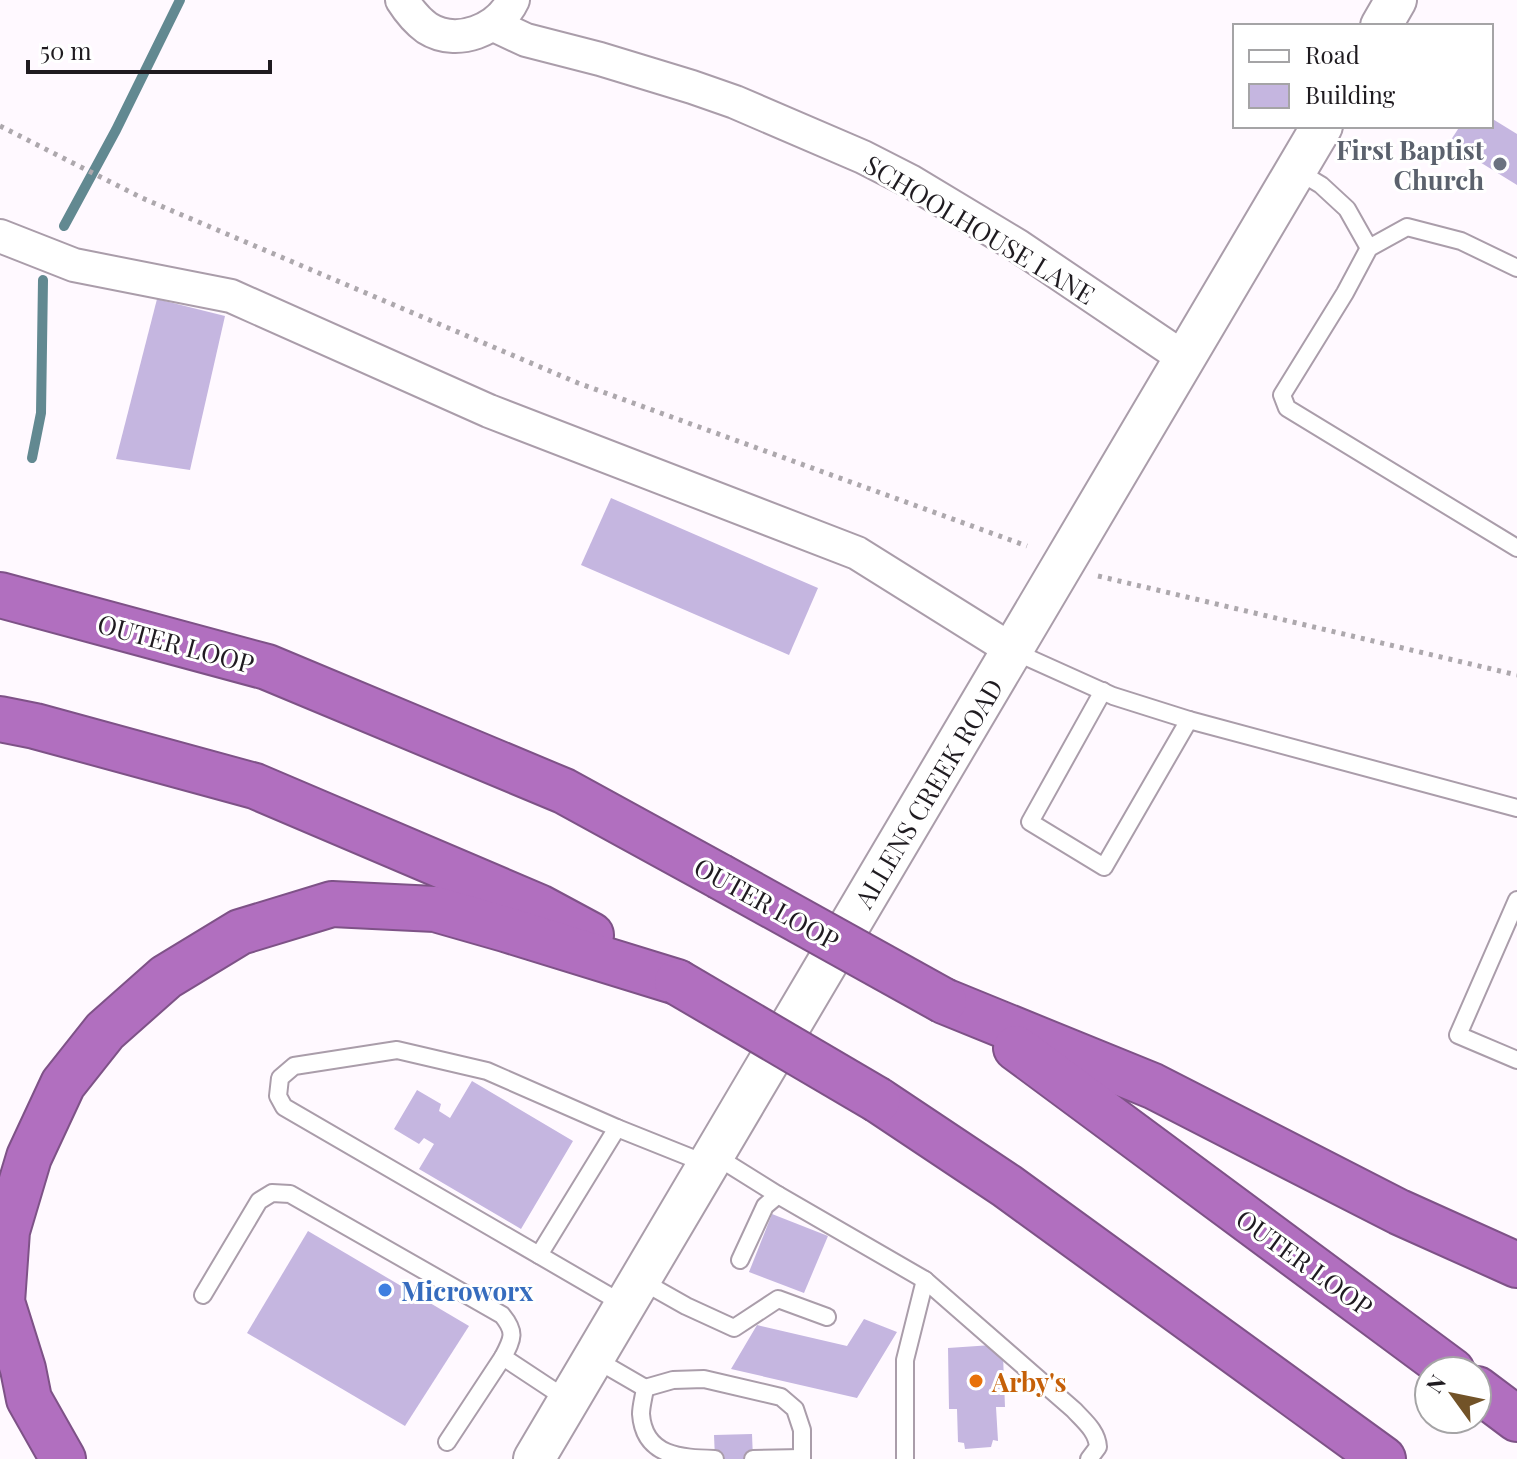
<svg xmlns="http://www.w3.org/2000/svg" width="1517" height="1459" font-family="'Playfair Display',serif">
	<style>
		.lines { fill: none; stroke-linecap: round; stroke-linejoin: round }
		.stream { stroke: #628991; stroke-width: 10 }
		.building { fill: #c5b6e0 }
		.service-casing { stroke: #aa9daa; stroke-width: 20 }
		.minor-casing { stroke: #aa9daa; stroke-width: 36 }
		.tertiary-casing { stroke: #aa9daa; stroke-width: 44 }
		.motorway-casing { stroke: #7e5287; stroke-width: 48 }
		.path { stroke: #ada8ad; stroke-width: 5; stroke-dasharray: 4 6; stroke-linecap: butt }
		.service { stroke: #fff; stroke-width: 16 }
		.minor { stroke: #fff; stroke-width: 32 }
		.tertiary { stroke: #fff; stroke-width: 40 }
		.motorway { stroke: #b16fbf; stroke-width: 44 }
		.motorway-bridge-casing { stroke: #7e5287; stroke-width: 48; stroke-linecap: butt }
		.motorway-bridge { stroke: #b16fbf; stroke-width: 44 }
		.worship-dot { fill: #6b7280; stroke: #fff; stroke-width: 3 }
		.shop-dot { fill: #3f7fe0; stroke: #fff; stroke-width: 3 }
		.food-dot { fill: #e8710a; stroke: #fff; stroke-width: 3 }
		.labels { text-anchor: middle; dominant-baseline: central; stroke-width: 6; stroke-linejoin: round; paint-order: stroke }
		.worship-label { font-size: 26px; font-weight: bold; fill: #5b616d; stroke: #fff; text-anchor: end }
		.street-label { font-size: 26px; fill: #1f1b20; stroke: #fff }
		.shop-label { font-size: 26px; font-weight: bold; fill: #366cbe; stroke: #fff; text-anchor: start }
		.food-label { font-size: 26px; font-weight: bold; fill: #c56008; stroke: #fff; text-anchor: start }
	</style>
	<rect width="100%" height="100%" fill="#fff9ff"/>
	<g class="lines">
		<g class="stream">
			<polyline points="64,226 116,130 180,0"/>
			<polyline points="32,458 41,413 43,280"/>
		</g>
	</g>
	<g class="building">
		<polygon points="1491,118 1517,134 1517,185 1449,143 1460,126 1491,126"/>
		<polygon points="157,299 225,316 190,470 116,459"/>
		<polygon points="611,498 818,588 789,655 581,565"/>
		<polygon points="472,1081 573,1141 521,1229 419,1169 434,1144 424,1138 419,1144 394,1129 417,1090 441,1104 439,1111 450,1118"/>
		<polygon points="772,1214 828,1236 804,1293 749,1272"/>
		<polygon points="308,1231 469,1326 405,1426 247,1333"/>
		<polygon points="864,1319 897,1332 857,1398 731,1369 757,1325 847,1346"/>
		<polygon points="992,1345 1003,1355 1005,1407 996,1407 998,1441 993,1440 991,1447 965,1449 964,1443 958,1442 957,1409 949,1409 948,1348"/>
		<polygon points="752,1434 753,1459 715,1459 714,1435"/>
	</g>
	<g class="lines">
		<defs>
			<g id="service">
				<polyline points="1296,170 1321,185 1347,209 1369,248"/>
				<polyline points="1517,268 1461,241 1407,227 1369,248 1345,293 1282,395 1287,408 1517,548"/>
				<polyline points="1013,651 1113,696 1189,720 1517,808"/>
				<polyline points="1103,691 1030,822 1104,867 1189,720"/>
				<polyline points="1517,900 1458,1035 1517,1060"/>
				<polyline points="714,1155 778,1195 925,1280 905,1360 905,1459"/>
				<polyline points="539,1255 617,1128"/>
				<polyline points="740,1260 765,1206 778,1195"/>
				<polyline points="640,1280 686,1306 734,1328 778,1299 827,1317"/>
				<path d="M925,1280L1074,1410C1084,1421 1097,1431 1098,1447L1089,1459"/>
				<path d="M203,1295L259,1201L272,1193L290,1194L502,1315C516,1332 513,1338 503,1357L568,1400"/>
				<polyline points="625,1305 284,1107 278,1096 280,1078 294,1066 397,1050 487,1071 617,1128 707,1164"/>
				<polyline points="595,1359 645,1388 673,1380 704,1379 781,1397 795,1409 802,1430 802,1459"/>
				<path d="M645,1388C644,1396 641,1406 641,1414C644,1457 682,1458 715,1459"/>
				<polyline points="447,1442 503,1357"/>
				<polyline points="753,1459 802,1458"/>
			</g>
			<g id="minor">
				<path d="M402,0C409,11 416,20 427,28C457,47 499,30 513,0"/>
				<polyline points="494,25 526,40 600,59 692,87 735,102 863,157 910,181 1018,246 1184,358"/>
				<polyline points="0,236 74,265 231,296 489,411 857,553 1012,650"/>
			</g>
			<g id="tertiary">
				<polyline points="1381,26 1396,0"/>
				<polyline points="534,1459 1322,126"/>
			</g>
			<g id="motorway">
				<polyline points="0,595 267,667 564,791 719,876"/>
				<polyline points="0,719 35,726 255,786 539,907 591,935"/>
				<polyline points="944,1001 1153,1086 1399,1212 1517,1265"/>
				<polyline points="1016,1048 1452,1371"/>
				<polyline points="878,1100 1007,1186 1383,1459"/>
				<polyline points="1477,1389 1517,1419"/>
				<polyline points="63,1459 29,1399 23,1369 2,1302 7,1231 29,1157 63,1084 105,1031 166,977 240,932 332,904 435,909 505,929 677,982"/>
			</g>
		</defs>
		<use href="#service" class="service-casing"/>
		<use href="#minor" class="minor-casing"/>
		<use href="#tertiary" class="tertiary-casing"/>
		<use href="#motorway" class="motorway-casing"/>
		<g class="path">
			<polyline points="0,126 142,198 578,383 1027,546"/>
			<polyline points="1098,576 1517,675"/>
		</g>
		<use href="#service" class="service"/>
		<use href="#minor" class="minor"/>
		<use href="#tertiary" class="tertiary"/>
		<use href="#motorway" class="motorway"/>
		<defs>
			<g id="motorway-bridge">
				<polyline points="719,876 944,1001"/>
				<polyline points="677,982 878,1100"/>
			</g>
		</defs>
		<use href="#motorway-bridge" class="motorway-bridge-casing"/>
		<use href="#motorway-bridge" class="motorway-bridge"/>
	</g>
	<circle class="worship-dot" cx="1500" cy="164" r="8"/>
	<circle class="shop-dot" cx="385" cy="1290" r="8"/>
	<circle class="food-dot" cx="976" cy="1381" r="8"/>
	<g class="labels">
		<g class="worship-label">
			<text x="1484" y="149">First Baptist<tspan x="1484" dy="30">Church</tspan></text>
		</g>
		<g class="street-label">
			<text transform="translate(980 229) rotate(31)">SCHOOLHOUSE LANE</text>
			<text transform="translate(176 643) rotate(15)">OUTER LOOP</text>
			<text transform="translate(928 793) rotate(-59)">ALLENS CREEK ROAD</text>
			<text transform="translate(767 903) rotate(29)">OUTER LOOP</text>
			<text transform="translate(1305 1262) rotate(36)">OUTER LOOP</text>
		</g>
		<g class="shop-label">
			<text x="401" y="1290">Microworx</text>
		</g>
		<g class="food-label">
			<text x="992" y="1381">Arby's</text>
		</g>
	</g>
	<rect x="1233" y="24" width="260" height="104" fill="#ffffff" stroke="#a5a4a6" stroke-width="2"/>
	<rect x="1249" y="50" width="40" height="12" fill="#ffffff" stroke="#a5a4a6" stroke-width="2"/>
	<text x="1305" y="64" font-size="24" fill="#1f1b20">Road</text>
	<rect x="1249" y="84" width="40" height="24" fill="#c5b6e0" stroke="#a5a4a6" stroke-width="2"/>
	<text x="1305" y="104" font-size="24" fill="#1f1b20">Building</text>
	<g transform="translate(1453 1395) rotate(303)"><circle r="38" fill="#ffffff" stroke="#a5a4a6" stroke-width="2"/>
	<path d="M0-6L14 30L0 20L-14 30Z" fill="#725328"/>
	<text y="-12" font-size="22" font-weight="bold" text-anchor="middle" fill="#1f1b20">N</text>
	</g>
	<path d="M28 60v12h242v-12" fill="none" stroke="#1f1b20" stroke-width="4"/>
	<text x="40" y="60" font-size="24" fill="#1f1b20" stroke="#ffffff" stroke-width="6" paint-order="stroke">50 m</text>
</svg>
